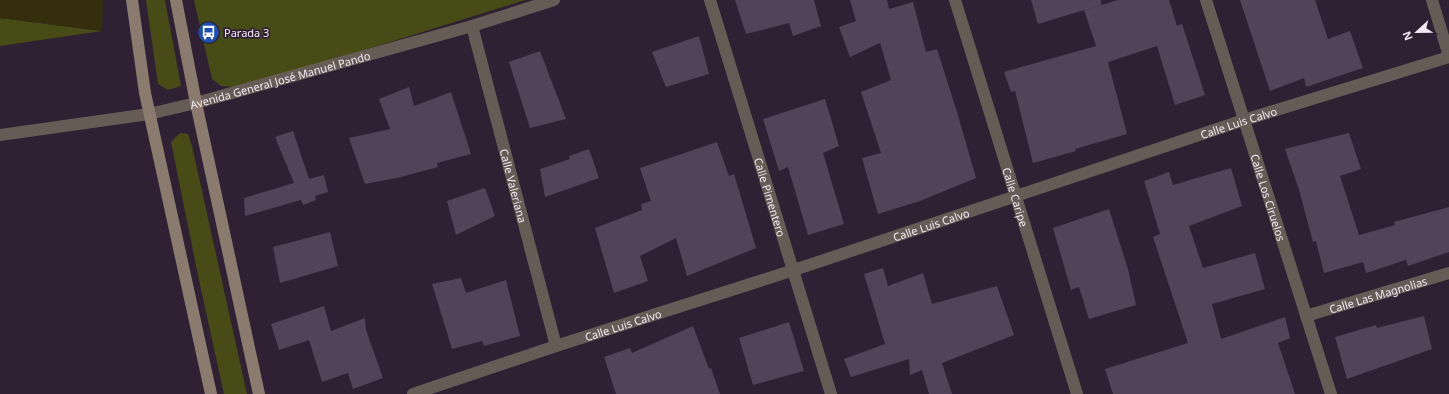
<svg xmlns="http://www.w3.org/2000/svg" width="1449" height="394" font-family="'Noto Sans',sans-serif">
	<style>
		.green { fill: #474c17 }
		.sand { fill: #362d0c }
		.building { fill: #534358 }
		.lines { fill: none; stroke-linecap: round; stroke-linejoin: round }
		.street { stroke: #675c55; stroke-width: 12 }
		.secondary { stroke: #8b7a6e; stroke-width: 12 }
		.labels { text-anchor: middle; dominant-baseline: central; stroke-width: 3.5; stroke-linejoin: round; paint-order: stroke }
		.poi-label { font-size: 11px; fill: #f3eaf6; stroke: #2f2033; text-anchor: start }
		.street-label { font-size: 11px; fill: #f3eaf6; stroke: #2f2033 }
	</style>
	<rect width="100%" height="100%" fill="#2f2033"/>
	<g class="green">
		<polygon points="146,0 165,0 181,86 168,90 158,84"/>
		<polygon points="194,0 525,0 300,70 234,87 221,86 212,79"/>
		<polygon points="0,18 102,31 0,46"/>
		<polygon points="180,133 188,134 192,146 247,394 224,394 199,280 171,142"/>
	</g>
	<polygon class="sand" points="0,0 103,0 102,31 0,18"/>
	<g class="building">
		<polygon points="735,0 814,0 821,26 793,36 789,23 746,34"/>
		<polygon points="850,0 887,0 889,9 913,2 926,52 937,49 957,112 976,178 920,201 878,214 862,158 881,153 861,92 891,80 880,43 850,57 839,27 856,21"/>
		<polygon points="1031,0 1101,0 1101,5 1038,24"/>
		<polygon points="1118,0 1169,0 1177,26 1182,24 1205,95 1175,105 1157,46 1108,62 1127,134 1075,149 1076,151 1033,163 1015,91 1011,92 1004,72 1096,46 1084,10"/>
		<polygon points="1240,0 1315,0 1328,39 1350,31 1363,68 1306,87 1304,78 1270,91"/>
		<polygon points="699,36 709,74 666,87 652,52"/>
		<polygon points="540,51 566,119 530,128 509,62"/>
		<polygon points="409,87 414,106 451,92 471,154 437,163 438,167 401,177 365,184 349,138 390,129 379,99"/>
		<polygon points="825,99 839,146 823,153 844,224 808,235 788,167 779,171 763,119"/>
		<polygon points="293,131 309,179 324,175 328,192 315,196 316,200 303,205 301,200 245,216 244,198 294,183 275,137"/>
		<polygon points="1349,133 1361,169 1340,176 1359,235 1395,225 1394,222 1449,207 1449,252 1408,266 1406,260 1366,273 1363,262 1324,273 1316,241 1313,242 1299,190 1285,149"/>
		<polygon points="717,142 729,176 734,174 756,248 687,276 676,238 640,256 648,281 614,293 595,228 642,210 641,204 651,201 640,168"/>
		<polygon points="589,149 599,178 545,197 540,169 570,159 569,156"/>
		<polygon points="1231,168 1242,206 1189,226 1203,268 1255,253 1265,289 1212,304 1221,339 1285,317 1290,338 1278,343 1295,394 1113,394 1105,369 1188,343 1153,237 1160,234 1144,181 1169,172 1173,185"/>
		<polygon points="485,188 495,216 456,235 447,201"/>
		<polygon points="1109,209 1128,269 1136,305 1089,319 1079,287 1071,290 1053,228"/>
		<polygon points="330,232 338,266 280,283 273,247"/>
		<polygon points="883,268 888,286 923,273 932,304 997,286 1014,335 942,363 952,394 929,394 922,370 910,375 909,359 851,377 844,359 885,344 864,274"/>
		<polygon points="461,278 466,293 506,280 520,336 484,346 482,341 452,349 432,284"/>
		<polygon points="324,306 331,331 365,318 366,330 383,378 353,389 348,373 322,382 309,340 279,350 271,324"/>
		<polygon points="1424,316 1432,349 1347,379 1335,337 1376,325 1377,328"/>
		<polygon points="789,322 804,371 753,385 739,338"/>
		<polygon points="693,326 709,369 711,368 720,394 616,394 604,357 630,348 632,353"/>
	</g>
	<g class="lines">
		<g class="street">
			<path id="s1" d="M710,0L831,394"/>
			<path id="s2" d="M955,0L1077,394"/>
			<path id="s3" d="M1206,0L1331,394"/>
			<polyline points="1432,0 1449,56"/>
			<path id="s4" d="M472,26L556,346"/>
			<path id="s5" d="M0,135L149,114L196,103L472,26L554,0"/>
			<path id="s6" d="M1306,316L1449,273"/>
			<path id="s7" d="M413,394L556,346L794,270L1244,120L1449,57"/>
		</g>
		<g class="secondary">
			<polyline points="132,0 145,93 211,394"/>
			<polyline points="176,0 196,103 259,394"/>
		</g>
	</g>
	<defs>
		<symbol id="bus-disc" viewBox="-11 -11 22 22"><circle r="9.5" fill="#1a4fb4" stroke="#2f2033"/><path d="M-5-6H5V4H4V6H2V4H-2V6H-4V4H-5ZM-3.5-4V0h7V-4ZM-3.5 1.2v1.5H-2V1.2ZM2 1.2v1.5H3.5V1.2Z" fill="#fff"/></symbol>
	</defs>
	<g fill-rule="evenodd">
		<use href="#bus-disc" x="196" y="20" width="25" height="25"/>
	</g>
	<g class="labels">
		<g class="poi-label">
			<text x="224" y="32">Parada 3</text>
		</g>
		<g class="street-label">
			<text stroke="none"><textPath href="#s5" startOffset="286">Avenida General José Manuel Pando</textPath></text>
			<text stroke="none"><textPath href="#s7" startOffset="869">Calle Luis Calvo</textPath></text>
			<text stroke="none"><textPath href="#s4" startOffset="165">Calle Valeriana</textPath></text>
			<text stroke="none"><textPath href="#s1" startOffset="206">Calle Pimentero</textPath></text>
			<text stroke="none"><textPath href="#s2" startOffset="206">Calle Caripe</textPath></text>
			<text stroke="none"><textPath href="#s3" startOffset="207">Calle Los Ciruelos</textPath></text>
			<text stroke="none"><textPath href="#s7" startOffset="545">Calle Luis Calvo</textPath></text>
			<text stroke="none"><textPath href="#s6" startOffset="75">Calle Las Magnolias</textPath></text>
			<text stroke="none"><textPath href="#s7" startOffset="221">Calle Luis Calvo</textPath></text>
		</g>
	</g>
	<g transform="translate(1417 32) rotate(248)" stroke="#2f2033" stroke-width="3" paint-order="stroke">
	<path d="M0-3L7 15L0 10L-7 15Z" fill="#f3eaf6"/>
	<text y="-6" font-size="11" font-weight="bold" text-anchor="middle" fill="#f3eaf6">N</text>
	</g>
</svg>
